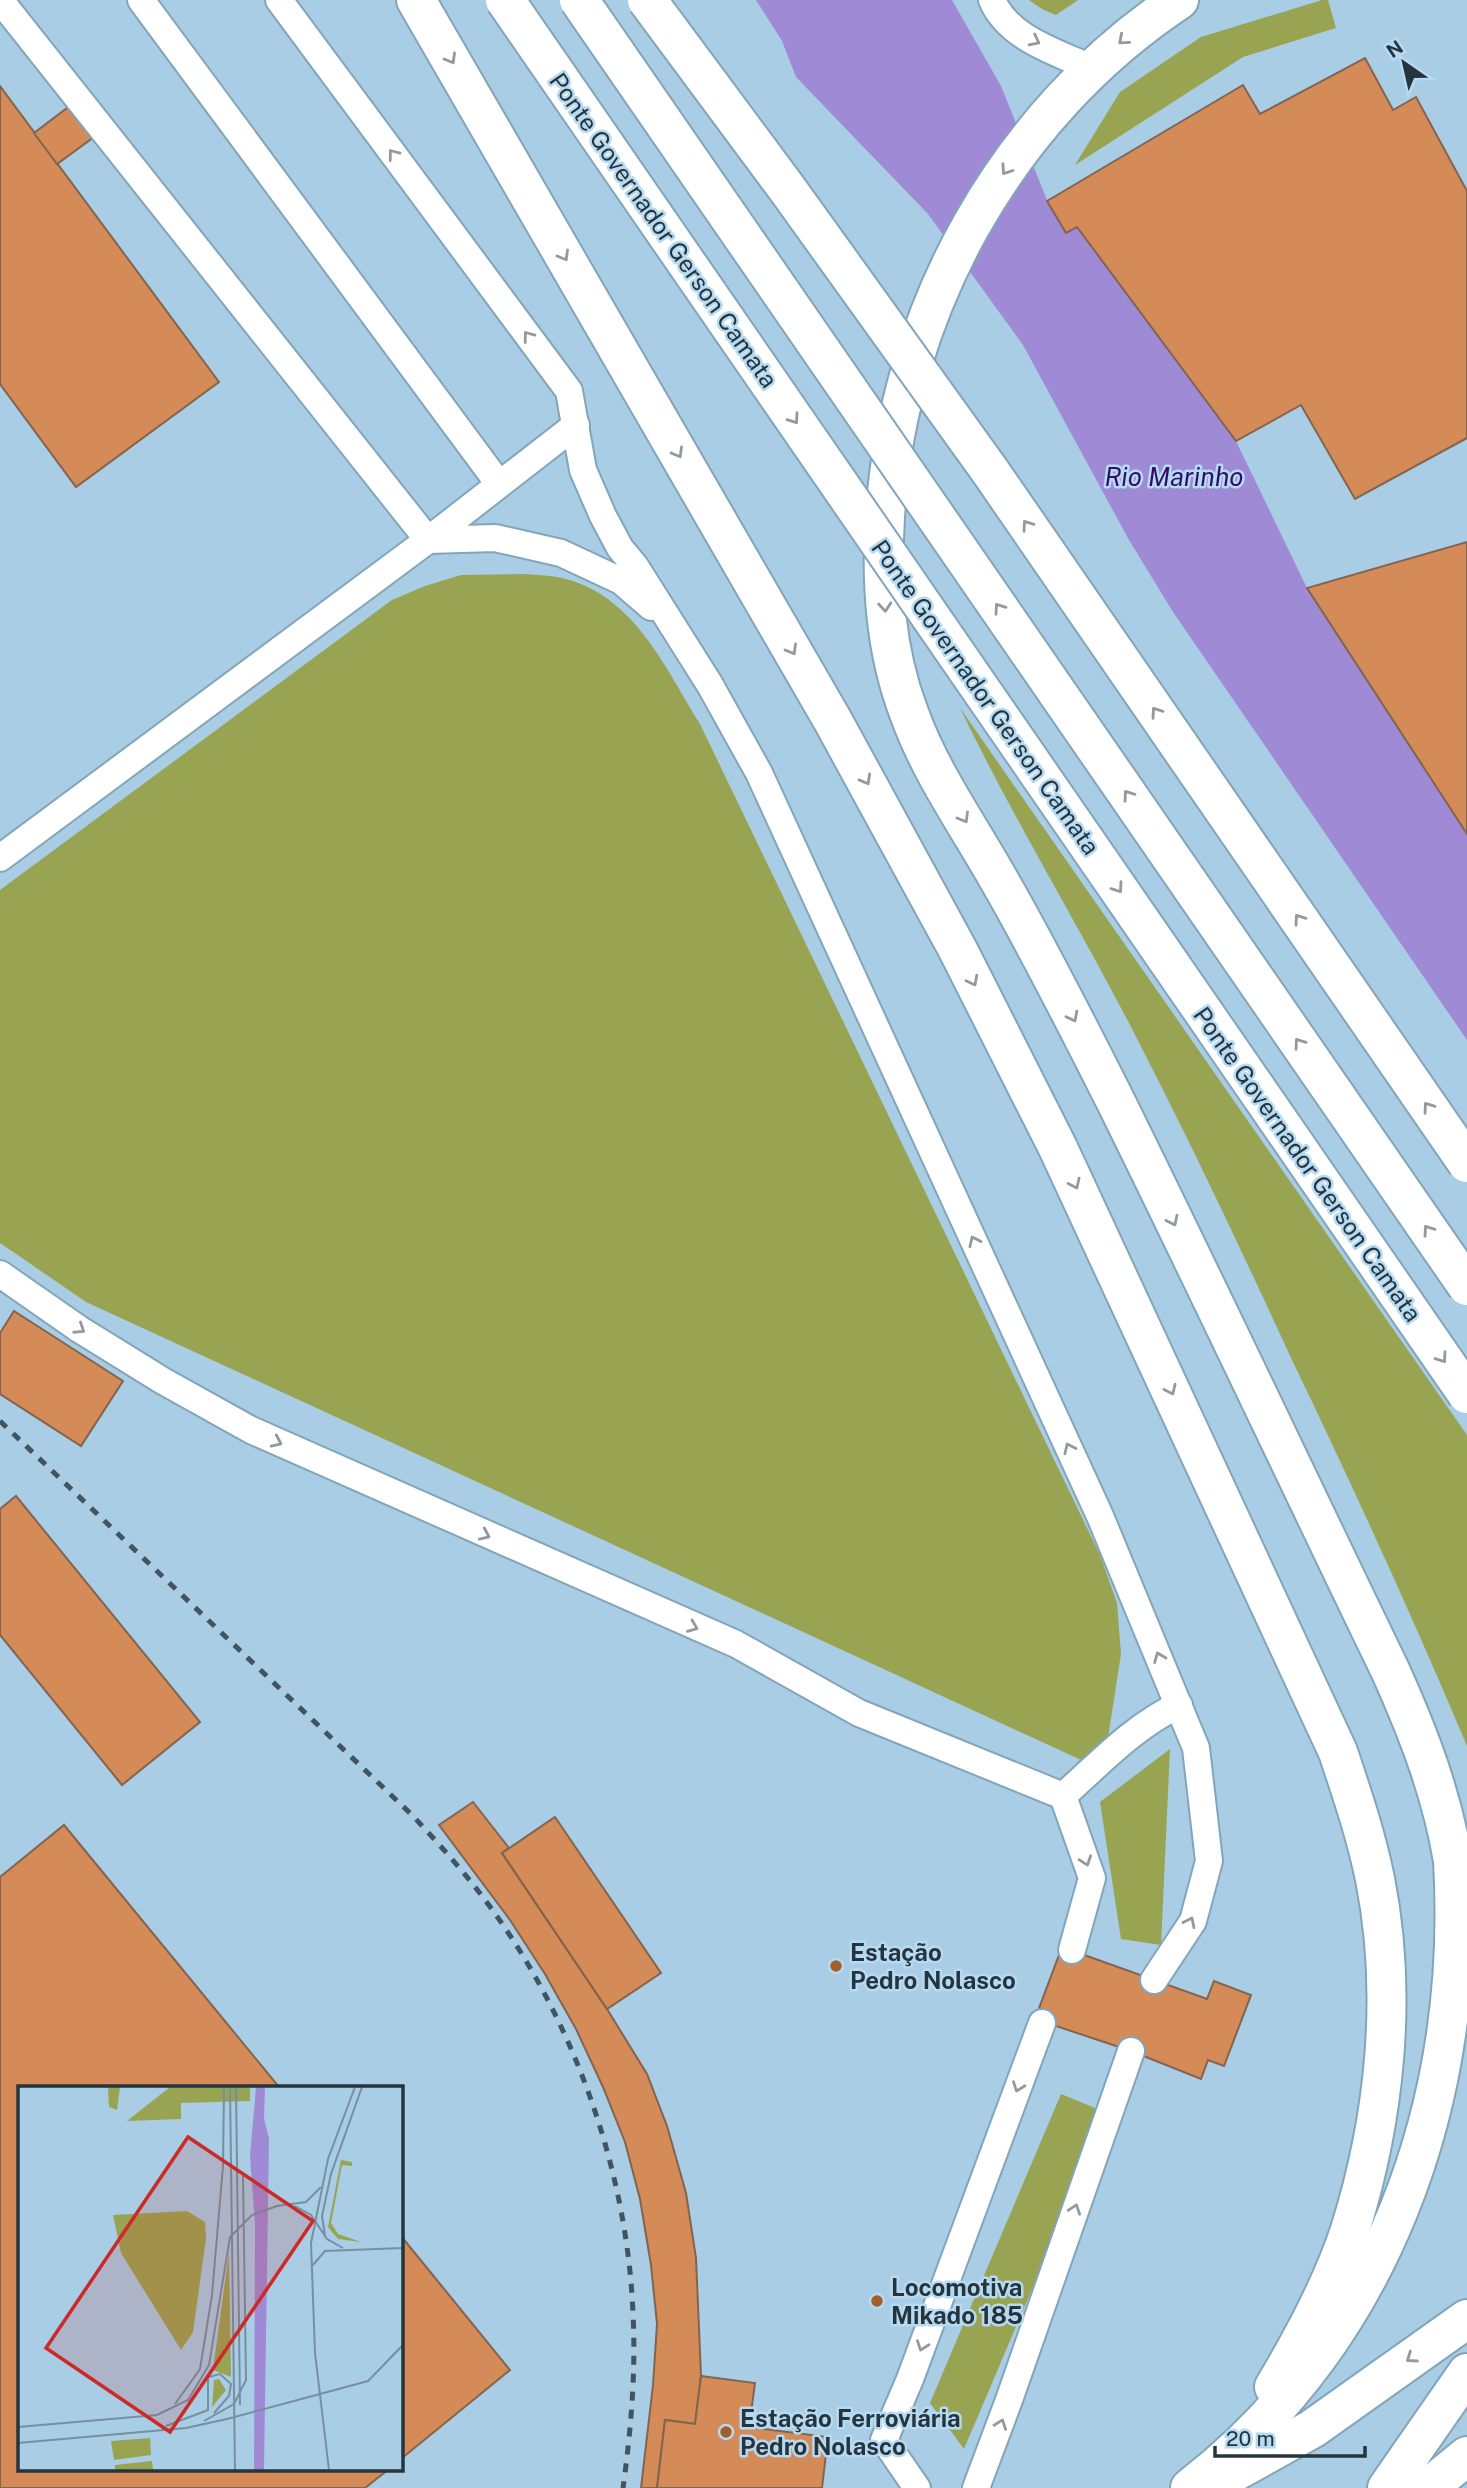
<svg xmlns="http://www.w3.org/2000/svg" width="1467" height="2488" font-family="'Public Sans',sans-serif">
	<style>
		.green { fill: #99a452 }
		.water { fill: #9f8ad6 }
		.building { fill: #d48b57; stroke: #82644f; stroke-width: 2 }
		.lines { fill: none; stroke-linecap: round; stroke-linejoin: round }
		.service-casing { stroke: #82a5bb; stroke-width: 30 }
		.primary-casing { stroke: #82a5bb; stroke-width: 42 }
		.service { stroke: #fff; stroke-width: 26 }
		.primary { stroke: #fff; stroke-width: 38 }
		.rail { stroke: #415460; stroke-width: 5; stroke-dasharray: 9 9; stroke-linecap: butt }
		.primary-bridge-casing { stroke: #82a5bb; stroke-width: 42; stroke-linecap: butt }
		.primary-bridge { stroke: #fff; stroke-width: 38 }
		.oneway { stroke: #929a9e }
		.poi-dot { fill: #a05f2b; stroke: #b5daf1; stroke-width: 2.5 }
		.labels { text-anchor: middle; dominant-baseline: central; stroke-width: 5; stroke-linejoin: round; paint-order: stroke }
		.street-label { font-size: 24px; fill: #26343d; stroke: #b5daf1 }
		.poi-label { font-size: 24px; font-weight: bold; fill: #26343d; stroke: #b5daf1; text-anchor: start }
		.water-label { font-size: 26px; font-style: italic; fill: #350d68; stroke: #b5daf1 }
		.inset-road { fill: none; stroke: #7590a1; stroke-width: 2 }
		.view { fill: #cd2929; fill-opacity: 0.15; stroke: #cd2929; stroke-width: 3.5 }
		.inset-edge { fill: none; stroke: #26343d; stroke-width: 3.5 }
	</style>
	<rect width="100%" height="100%" fill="#a9cde4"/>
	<g class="green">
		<polygon points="1029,0 1078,0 1056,15 1042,9"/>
		<polygon points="1322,0 1328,0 1336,28 1243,57 1075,165 1120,92 1201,37"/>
		<path d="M524,574C536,575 549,575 562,578C633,594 665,667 700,724L1100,1555L1117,1603L1121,1654L1103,1770L86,1302L0,1243V890L392,600L425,586L461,575Z"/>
		<path d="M960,708L1467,1435V1746C1412,1615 1353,1487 1292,1360C1240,1247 1187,1135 1130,1025C1075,919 1012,816 960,708Z"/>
		<polygon points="1170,1749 1161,1945 1121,1939 1100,1802"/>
		<polygon points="1061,2094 1107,2113 964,2449 930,2403"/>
	</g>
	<polygon class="water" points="756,0 952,0 1001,86 1047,200 1066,233 1077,227 1236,441 1307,588 1467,834 1467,1040 1173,612 1129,540 1023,345 928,214 796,77 782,41"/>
	<g class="building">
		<polygon points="1365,58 1393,110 1416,97 1467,191 1467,438 1355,499 1301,405 1236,441 1077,227 1066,233 1047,201 1243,85 1260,114"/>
		<polygon points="0,86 219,382 76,487 0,384"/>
		<polygon points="71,105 94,137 57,164 34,133"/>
		<polygon points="1467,542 1467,834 1307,588"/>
		<polygon points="14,1311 123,1381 81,1446 0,1394 0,1333"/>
		<polygon points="16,1496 200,1722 122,1785 0,1635 0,1509"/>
		<polygon points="473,1802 509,1848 502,1853 607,2009 647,2074 667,2126 686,2193 696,2258 701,2376 695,2424 665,2420 657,2488 641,2488 653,2385 657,2324 651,2265 640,2199 625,2142 603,2087 576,2029 545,1974 510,1920 439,1825"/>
		<polygon points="555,1817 661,1973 607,2009 502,1853"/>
		<polygon points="64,1825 279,2087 19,2087 19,2469 389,2469 365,2488 0,2488 0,1877"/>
		<polygon points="1062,1947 1207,1999 1214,1981 1251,1995 1224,2066 1208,2060 1201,2079 1131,2051 1035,2019"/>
		<polygon points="401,2236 510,2370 401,2459"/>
		<polygon points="701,2376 755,2383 749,2427 828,2437 822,2488 657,2488 665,2420 695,2424"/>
	</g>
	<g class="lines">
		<defs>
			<g id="service">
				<polyline points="0,0 428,540 495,538 561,553 621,581 651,607"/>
				<polyline points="141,0 499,484"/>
				<polyline points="279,0 569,391 583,470 603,516 620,548 635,566 710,685 759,773 1100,1516 1196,1748 1209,1861 1193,1921 1154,1980"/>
				<path d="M992,0C1008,38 1056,52 1091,68"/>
				<polyline points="0,858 428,540 576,425"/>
				<polyline points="0,1274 79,1329 163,1381 251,1430 736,1644 859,1713 1063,1796 1092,1878 1072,1950"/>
				<path d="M1063,1796C1100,1763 1134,1726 1179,1705"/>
				<polyline points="917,2488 884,2440 910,2379 1042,2023"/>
				<polyline points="976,2488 1009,2400 1131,2051"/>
			</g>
			<g id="primary">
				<path d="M416,0L833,721L958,950L1058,1148L1338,1752C1352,1794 1366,1835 1375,1879C1398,1994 1385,2119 1350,2230C1332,2285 1304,2337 1274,2387"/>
				<path d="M1179,0C1006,115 898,310 885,517C881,584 885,650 909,713C930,772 968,825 999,880C1040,951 1077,1025 1114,1098C1208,1288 1298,1480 1390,1670C1418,1732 1442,1794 1453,1861C1467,2105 1382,2339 1190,2488"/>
				<polyline points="1229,2475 1312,2429 1467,2319"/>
				<polyline points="1387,2488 1467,2373"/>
				<polyline points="1428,2488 1467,2456"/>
			</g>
		</defs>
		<use href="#service" class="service-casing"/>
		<use href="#primary" class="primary-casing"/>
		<use href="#service" class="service"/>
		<use href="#primary" class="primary"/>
		<path class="rail" d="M0,1421L412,1815C440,1845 467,1875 491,1908C575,2023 627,2171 633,2313C636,2372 631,2430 623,2488"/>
		<defs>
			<g id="primary-bridge">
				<polyline points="505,0 1467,1394"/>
				<polyline points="579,0 1467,1286"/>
				<polyline points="647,0 788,190 990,471 1467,1163"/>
			</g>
		</defs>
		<use href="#primary-bridge" class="primary-bridge-casing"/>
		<use href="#primary-bridge" class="primary-bridge"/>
	</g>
	<defs><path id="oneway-chevron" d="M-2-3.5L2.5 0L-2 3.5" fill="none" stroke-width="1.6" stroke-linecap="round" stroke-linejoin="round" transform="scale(1.75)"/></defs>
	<g class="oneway">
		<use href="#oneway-chevron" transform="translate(1123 40) rotate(139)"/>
		<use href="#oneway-chevron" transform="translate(1035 41) rotate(27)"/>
		<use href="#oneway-chevron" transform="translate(451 59) rotate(60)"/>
		<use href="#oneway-chevron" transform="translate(393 154) rotate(-127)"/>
		<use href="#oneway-chevron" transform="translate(1006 170) rotate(124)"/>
		<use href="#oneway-chevron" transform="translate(564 256) rotate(60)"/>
		<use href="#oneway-chevron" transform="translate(528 336) rotate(-127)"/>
		<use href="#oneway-chevron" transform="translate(794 419) rotate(55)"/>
		<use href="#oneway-chevron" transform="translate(678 453) rotate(60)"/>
		<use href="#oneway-chevron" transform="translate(1027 525) rotate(-125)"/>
		<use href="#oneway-chevron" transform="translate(885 607) rotate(85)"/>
		<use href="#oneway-chevron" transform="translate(999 608) rotate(-125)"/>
		<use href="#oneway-chevron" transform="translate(792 650) rotate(60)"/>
		<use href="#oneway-chevron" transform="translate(1156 712) rotate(-125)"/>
		<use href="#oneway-chevron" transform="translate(866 780) rotate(61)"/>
		<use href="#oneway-chevron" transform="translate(1128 795) rotate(-125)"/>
		<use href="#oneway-chevron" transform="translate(964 818) rotate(60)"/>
		<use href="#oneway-chevron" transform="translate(1118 888) rotate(55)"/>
		<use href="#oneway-chevron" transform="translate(1299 919) rotate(-125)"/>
		<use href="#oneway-chevron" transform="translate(973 981) rotate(63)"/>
		<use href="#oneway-chevron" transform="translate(1073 1017) rotate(63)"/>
		<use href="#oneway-chevron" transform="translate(1299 1043) rotate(-125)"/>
		<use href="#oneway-chevron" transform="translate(1428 1107) rotate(-125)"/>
		<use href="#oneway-chevron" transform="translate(1075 1184) rotate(65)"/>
		<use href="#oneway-chevron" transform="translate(1173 1221) rotate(64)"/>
		<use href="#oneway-chevron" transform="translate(1428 1230) rotate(-125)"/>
		<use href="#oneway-chevron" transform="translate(974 1241) rotate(-115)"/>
		<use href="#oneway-chevron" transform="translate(80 1329) rotate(33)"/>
		<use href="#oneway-chevron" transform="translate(1442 1358) rotate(55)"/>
		<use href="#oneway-chevron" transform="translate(1171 1390) rotate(65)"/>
		<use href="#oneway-chevron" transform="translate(277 1442) rotate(24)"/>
		<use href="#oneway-chevron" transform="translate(1069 1448) rotate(-115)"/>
		<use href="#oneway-chevron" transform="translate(485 1535) rotate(24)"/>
		<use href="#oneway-chevron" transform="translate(693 1627) rotate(22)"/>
		<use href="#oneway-chevron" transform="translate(1159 1657) rotate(-112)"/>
		<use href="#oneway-chevron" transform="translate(1086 1861) rotate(71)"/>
		<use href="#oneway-chevron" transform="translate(1190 1922) rotate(-64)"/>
		<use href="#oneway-chevron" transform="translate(1018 2087) rotate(110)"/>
		<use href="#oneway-chevron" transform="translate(1075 2209) rotate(-71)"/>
		<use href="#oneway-chevron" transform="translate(922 2346) rotate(110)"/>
		<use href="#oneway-chevron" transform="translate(1411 2358) rotate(145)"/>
		<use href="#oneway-chevron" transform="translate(1001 2424) rotate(-70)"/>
	</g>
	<g class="poi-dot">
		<circle cx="836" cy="1966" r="7"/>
		<circle cx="877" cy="2301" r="7"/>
		<circle cx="726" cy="2432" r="7"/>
	</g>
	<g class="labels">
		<g class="street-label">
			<text transform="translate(664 230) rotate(55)">Ponte Governador Gerson Camata</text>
			<text transform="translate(986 697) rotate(55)">Ponte Governador Gerson Camata</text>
			<text transform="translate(1308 1164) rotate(55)">Ponte Governador Gerson Camata</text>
		</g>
		<g class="poi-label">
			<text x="850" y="1952">Estação<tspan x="850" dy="28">Pedro Nolasco</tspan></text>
			<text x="891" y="2287">Locomotiva<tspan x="891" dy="28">Mikado 185</tspan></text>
			<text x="740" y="2418">Estação Ferroviária<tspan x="740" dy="28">Pedro Nolasco</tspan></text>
		</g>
		<g class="water-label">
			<text x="1174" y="476">Rio Marinho</text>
		</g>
	</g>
	<g transform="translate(18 2086)">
		<rect width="385" height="385" fill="#a9cde4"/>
		<path d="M90,1H102L99,24L91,21ZM152,1H232V15L163,17V33L109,35ZM323,74L334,76V80L324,79L313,137L320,148L343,156L320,153L310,141ZM169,125L187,136L188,153L175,246L163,264L103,167L95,129ZM211,166L213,291L195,284ZM201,293L208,304L194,321L196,294ZM132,352L133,369L96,374L93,355ZM134,375L135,384H97V379Z" fill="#99a452"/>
		<path d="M238,1H247L246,33L251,52L246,384H236L237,139L232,70Z" fill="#9f8ad6"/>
		<path class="inset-road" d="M212,1L217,384M218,1L222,319M277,120L293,129L309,153L325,162M307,150L304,130L313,88L344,1M294,180L307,165L385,162M187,292L202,288L213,298L211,310L196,327M157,318L182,283L194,209L205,80L206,1M186,335L216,318L228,294L225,90M148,340L190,324V290M0,341L139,329L170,314L191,279L212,151L234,129L259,120L288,116L303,101M0,357L168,342L209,333L350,295L385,259M311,384L297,267L293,157L310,73L337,1"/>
		<path class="view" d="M170,51L295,135L152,346L28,262Z"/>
		<rect width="385" height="385" class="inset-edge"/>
	</g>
	<g transform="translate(1404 63) rotate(326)" stroke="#b5daf1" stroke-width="5" paint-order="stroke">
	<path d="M0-5L12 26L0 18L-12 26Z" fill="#26343d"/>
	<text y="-10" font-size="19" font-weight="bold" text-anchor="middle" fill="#26343d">N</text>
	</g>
	<path d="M1215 2446v10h150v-10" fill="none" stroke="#26343d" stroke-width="3.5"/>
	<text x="1226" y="2446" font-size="21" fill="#26343d" stroke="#b5daf1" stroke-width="5" paint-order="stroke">20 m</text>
</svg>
